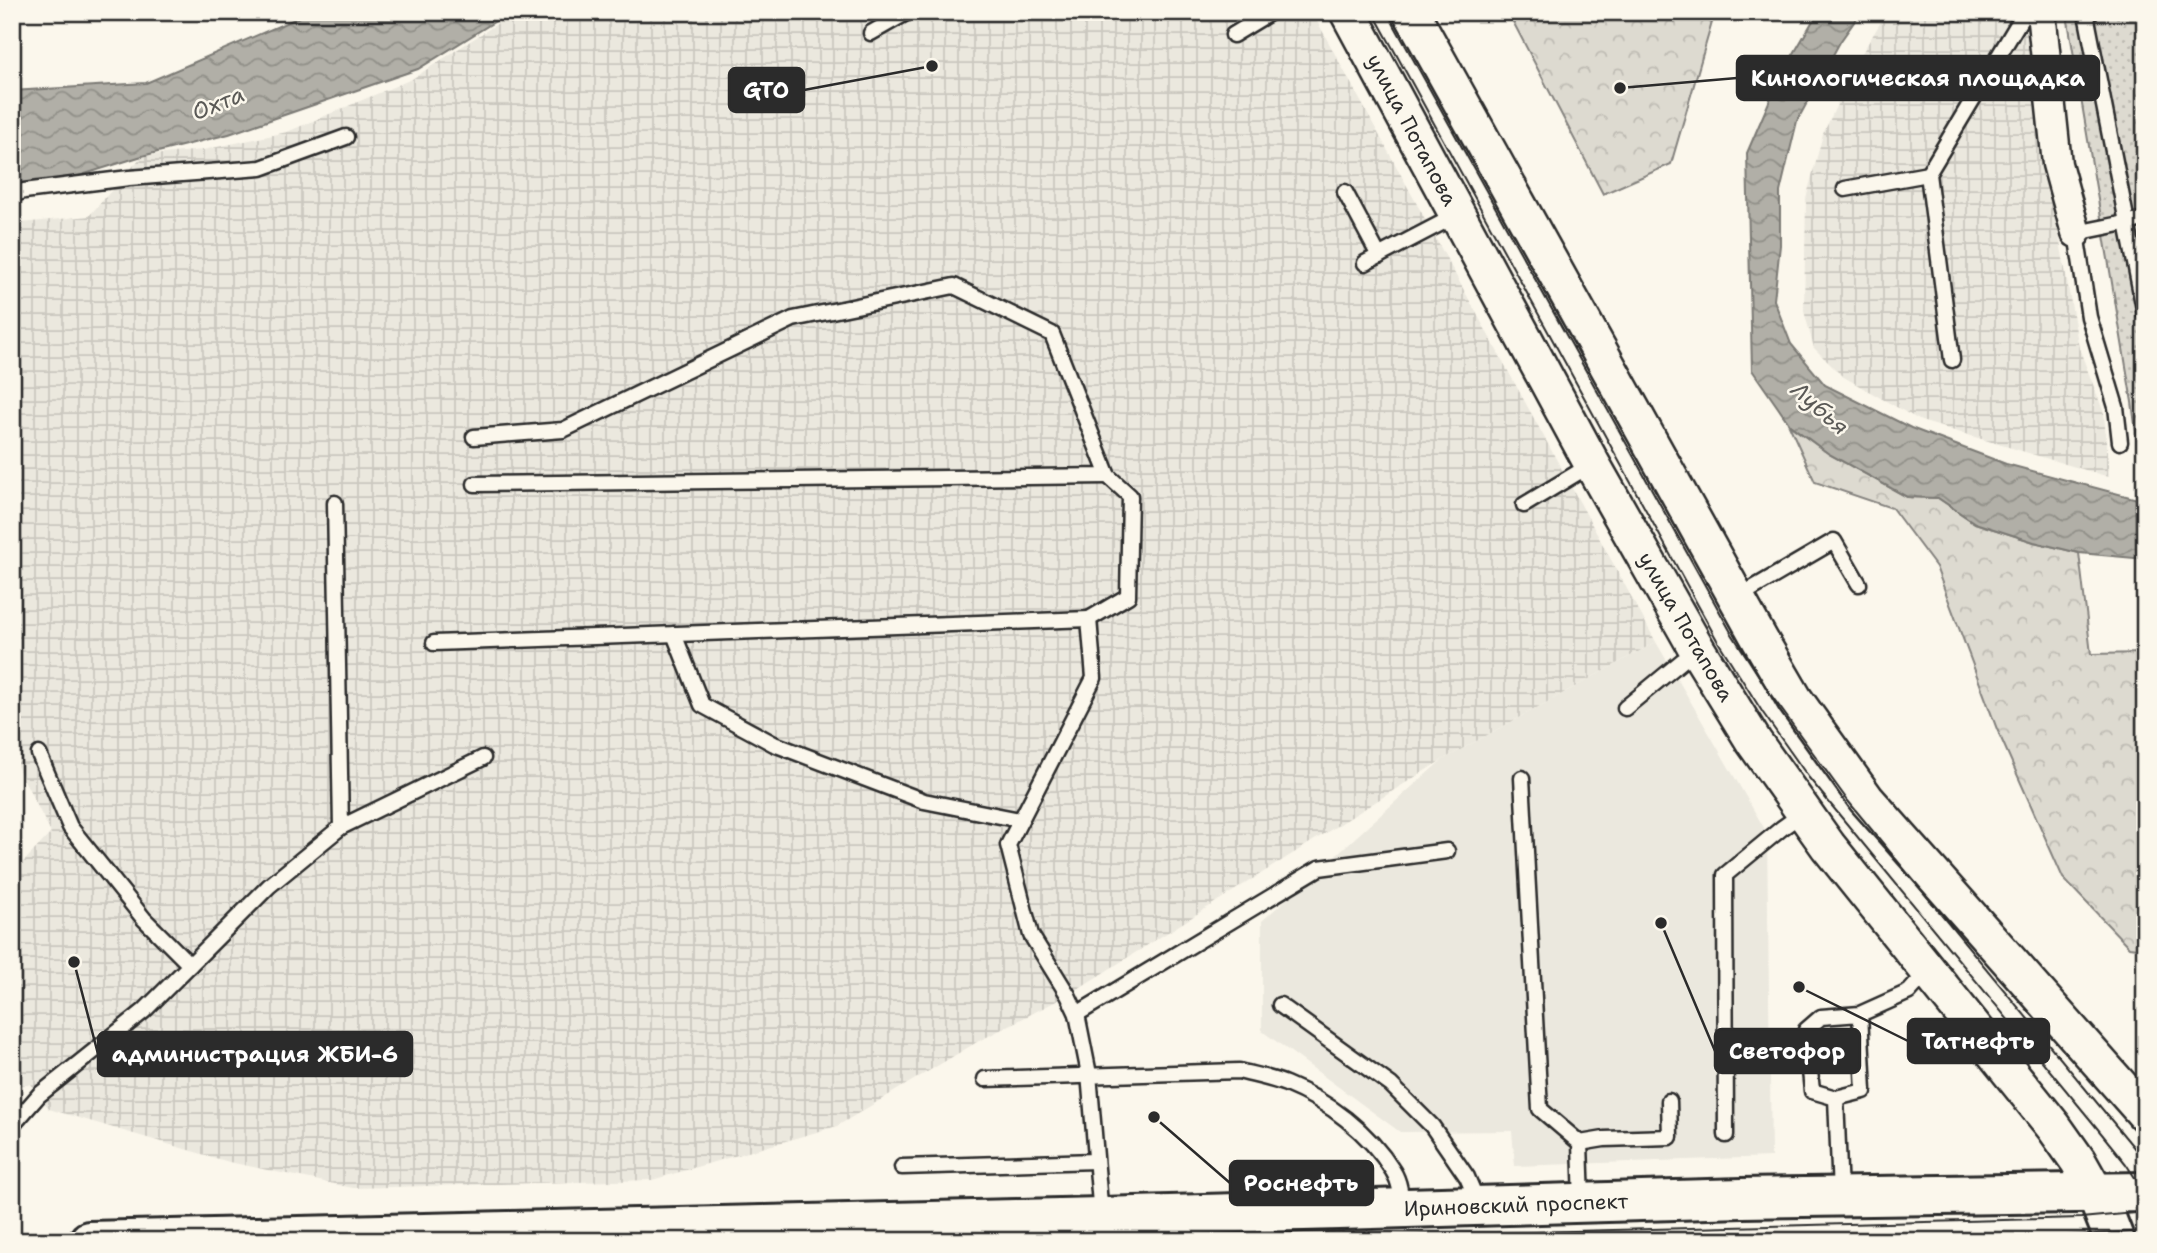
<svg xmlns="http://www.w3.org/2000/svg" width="2157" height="1253" font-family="'Shantell Sans',sans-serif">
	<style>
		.built { fill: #ebe8de }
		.industrial { fill: url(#industrial-grid) }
		.forest { fill: url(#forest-crowns); stroke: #84827e; stroke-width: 2 }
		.garden { fill: url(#garden-dots); stroke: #84827e; stroke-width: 2 }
		.water { fill: url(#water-waves); stroke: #7b7a75; stroke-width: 2 }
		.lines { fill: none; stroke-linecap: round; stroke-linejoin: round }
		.service-casing { stroke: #2b2b2b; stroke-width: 19 }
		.minor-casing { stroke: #2b2b2b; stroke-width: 33 }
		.tertiary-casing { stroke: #2b2b2b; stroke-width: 40 }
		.secondary-casing { stroke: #2b2b2b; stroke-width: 44 }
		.service { stroke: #fbf7ec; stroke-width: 14 }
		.minor { stroke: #fbf7ec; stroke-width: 28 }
		.tertiary { stroke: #fbf7ec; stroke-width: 35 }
		.secondary { stroke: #fbf7ec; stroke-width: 38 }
		.tram { stroke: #2b2b2b; stroke-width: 2 }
		.labels { text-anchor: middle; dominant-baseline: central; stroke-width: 5; stroke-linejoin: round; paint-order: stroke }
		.street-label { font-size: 21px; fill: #2b2b2b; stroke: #fbf7ec }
		.water-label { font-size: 23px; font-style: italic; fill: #5a5956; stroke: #fbf7ec }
		.leader { fill: none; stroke: #2b2b2b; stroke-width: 2.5 }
		.callout-dot { fill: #2b2b2b; stroke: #fbf7ec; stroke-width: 2.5 }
		.callout { fill: #2b2b2b; stroke: #2b2b2b; stroke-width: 2.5 }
		.callout-label { font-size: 23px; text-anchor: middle; font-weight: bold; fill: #fff }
	</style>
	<defs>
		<pattern id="industrial-grid" width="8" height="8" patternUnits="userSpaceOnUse" patternTransform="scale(1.75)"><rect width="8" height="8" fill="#ebe8de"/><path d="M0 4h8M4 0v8" fill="none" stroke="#cac7bf"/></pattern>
		<pattern id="forest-crowns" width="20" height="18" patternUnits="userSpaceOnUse" patternTransform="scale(1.75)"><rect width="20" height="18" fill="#dddad0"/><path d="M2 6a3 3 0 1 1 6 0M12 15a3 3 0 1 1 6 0" fill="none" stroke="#bebbb3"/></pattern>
		<pattern id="garden-dots" width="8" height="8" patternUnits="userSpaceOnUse" patternTransform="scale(1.75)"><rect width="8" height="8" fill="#dddad0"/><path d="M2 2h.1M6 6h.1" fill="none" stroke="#bebbb3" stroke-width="1.8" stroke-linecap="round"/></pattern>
		<pattern id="water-waves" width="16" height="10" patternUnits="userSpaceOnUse" patternTransform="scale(1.75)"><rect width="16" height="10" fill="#b1afa7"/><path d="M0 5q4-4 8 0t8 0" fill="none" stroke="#908f88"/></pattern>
	</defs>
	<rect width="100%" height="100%" fill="#fbf7ec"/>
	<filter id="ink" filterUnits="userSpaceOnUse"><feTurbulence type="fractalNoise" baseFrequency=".0143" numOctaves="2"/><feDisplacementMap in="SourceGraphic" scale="14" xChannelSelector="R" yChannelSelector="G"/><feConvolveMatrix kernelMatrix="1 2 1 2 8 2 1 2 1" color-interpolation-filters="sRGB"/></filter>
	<g filter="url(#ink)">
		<polygon class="built" points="1656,642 1767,833 1771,1157 1515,1166 1512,1131 1400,1132 1262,1031 1262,921 1442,760"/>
		<g class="industrial">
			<polygon points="515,12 1312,12 1656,642 1442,760 1068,995 977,1042 837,1126 652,1180 353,1188 229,1162 49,1109 31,1084 12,1086 12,874 51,833 12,756 12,224 89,216 142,156 203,150 287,132 412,79"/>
			<polygon points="1887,12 2034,12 2039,123 2079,348 2104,413 2109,477 1921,421 1842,376 1814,348 1804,311 1806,199 1823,134 1859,58"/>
		</g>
		<g class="forest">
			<polygon points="1508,12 1715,12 1671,164 1603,194"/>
			<polygon points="1789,425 1829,454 1907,497 1938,498 1975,523 2034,542 2079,553 2091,654 2145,653 2145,949 2129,947 2063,878 1997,729 1936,567 1892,508 1815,482"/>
		</g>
		<polygon class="garden" points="2070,12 2145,12 2145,499 2132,402 2068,21"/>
		<g class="water">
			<polygon points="311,12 510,12 418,69 229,134 142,156 12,197 12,91 146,83"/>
			<polygon points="1818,12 1861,12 1840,42 1797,121 1780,192 1780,245 1774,300 1791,344 1825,385 1911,428 2006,464 2145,501 2145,559 2079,553 2034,542 1975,523 1938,498 1907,497 1829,454 1790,425 1752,370 1747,153 1778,81"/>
		</g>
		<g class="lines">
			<defs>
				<g id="service">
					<polyline points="2091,12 2087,19 2145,314"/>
					<polyline points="871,33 908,12"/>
					<polyline points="1233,35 1271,12"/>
					<polyline points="1845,189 1928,174"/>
					<polyline points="1345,192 1379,256"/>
					<polyline points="12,195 24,191 129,178 261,168 346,137"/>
					<polyline points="1365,263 1457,215"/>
					<polyline points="1952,360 1928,174 2025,12"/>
					<polyline points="474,437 563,430 793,319 954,286 1052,334 1108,476 475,484"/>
					<polyline points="2120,442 2116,407 2089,317 2076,233 2145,219"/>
					<polyline points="335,503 341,827"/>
					<polyline points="1524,505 1592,464"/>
					<polyline points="1738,597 1834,541 1859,584"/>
					<polyline points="1089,619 1128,596 1130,496 1108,476"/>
					<polyline points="674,634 702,705 774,744 924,801 1020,820"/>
					<polyline points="434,643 1089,619 1094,678 1008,845 1031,935 1068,995 1077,1014 1089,1074 1101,1216"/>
					<polyline points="1625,708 1682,661 1698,651"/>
					<polyline points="1522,778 1540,1109 1580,1143 1582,1202"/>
					<polyline points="190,965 269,886 341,827 483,758"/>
					<polyline points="1280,1005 1391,1085 1432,1126 1467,1177 1473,1191 1474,1205"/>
					<polyline points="1077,1014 1319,868 1447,851"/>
					<polyline points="1860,1014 1864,1091 1836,1098 1812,1091 1806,1030 1821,1017 1860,1014 1909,992 1928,971"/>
					<path d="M985,1079L1239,1071C1254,1075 1271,1078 1286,1084C1328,1101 1369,1132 1393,1171C1400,1182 1401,1195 1402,1207"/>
					<polyline points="1836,1098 1840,1194"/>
					<polyline points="12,1126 39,1095 144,1011 190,965 144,919 70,827 39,754"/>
					<polyline points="1726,1135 1725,875 1782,828 1803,813"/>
					<polyline points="1580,1143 1604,1139 1670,1137 1669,1101"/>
					<polyline points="902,1167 1095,1161"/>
				</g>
				<polyline id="minor" points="2041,12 2057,164 2076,233"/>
				<g id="tertiary">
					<polyline points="1348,12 1592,464 1698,651 1754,742 1828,846 2054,1127 2078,1161 2096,1193"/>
					<polyline points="1411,12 1760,640 1795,700 1866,799 2145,1114"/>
				</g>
				<g id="secondary">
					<polyline points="2096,1193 2115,1241"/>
					<polyline points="89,1241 1101,1217 1742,1198 2145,1192"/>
				</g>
			</defs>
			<use href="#service" class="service-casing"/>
			<use href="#minor" class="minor-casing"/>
			<use href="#tertiary" class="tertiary-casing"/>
			<use href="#secondary" class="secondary-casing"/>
			<use href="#service" class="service"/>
			<use href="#minor" class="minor"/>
			<use href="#tertiary" class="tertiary"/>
			<use href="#secondary" class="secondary"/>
			<g class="tram">
				<polyline points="1373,12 1717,640 1763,713 1809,778 2093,1123 2126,1164 2145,1193"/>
				<polyline points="1387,12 1732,634 1771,695 1848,801 2145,1161"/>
				<polyline points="1189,1241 2081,1218 2145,1212"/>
				<polyline points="1877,1241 2051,1237 2145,1231"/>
			</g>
		</g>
	</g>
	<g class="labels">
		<g class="street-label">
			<text transform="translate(1412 130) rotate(62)">улица Потапова</text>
			<text transform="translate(1686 627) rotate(60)">улица Потапова</text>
			<text transform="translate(1516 1205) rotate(-2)">Ириновский проспект</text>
		</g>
		<g class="water-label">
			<text transform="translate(218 103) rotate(-22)">Охта</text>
			<text transform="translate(1820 408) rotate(41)">Лубья</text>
		</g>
	</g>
	<path class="leader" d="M1620 88L1737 78M932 66L804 90M1799 987L1908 1041M1661 923L1715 1051M74 962L98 1054M1154 1117L1230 1183"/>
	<g class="callout-dot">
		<circle cx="1620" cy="88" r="7"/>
		<circle cx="932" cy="66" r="7"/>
		<circle cx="1799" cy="987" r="7"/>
		<circle cx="1661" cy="923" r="7"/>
		<circle cx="74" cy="962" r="7"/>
		<circle cx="1154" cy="1117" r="7"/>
	</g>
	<g class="callout">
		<rect x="1737" y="56" width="362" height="44" rx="7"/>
		<rect x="729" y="68" width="75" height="44" rx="7"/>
		<rect x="1908" y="1019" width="141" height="44" rx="7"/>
		<rect x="1715" y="1029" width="145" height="44" rx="7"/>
		<rect x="98" y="1032" width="314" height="44" rx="7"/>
		<rect x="1230" y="1161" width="143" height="44" rx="7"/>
	</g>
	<g class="callout-label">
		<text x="1918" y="86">Кинологическая площадка</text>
		<text x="766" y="98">GTO</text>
		<text x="1978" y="1049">Татнефть</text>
		<text x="1787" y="1059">Светофор</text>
		<text x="255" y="1062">администрация ЖБИ-6</text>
		<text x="1301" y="1191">Роснефть</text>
	</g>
	<rect width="2157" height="1253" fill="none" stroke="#fbf7ec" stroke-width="42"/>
	<rect x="21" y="21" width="2115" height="1211" fill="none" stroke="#2b2b2b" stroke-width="2.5" filter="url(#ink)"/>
</svg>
